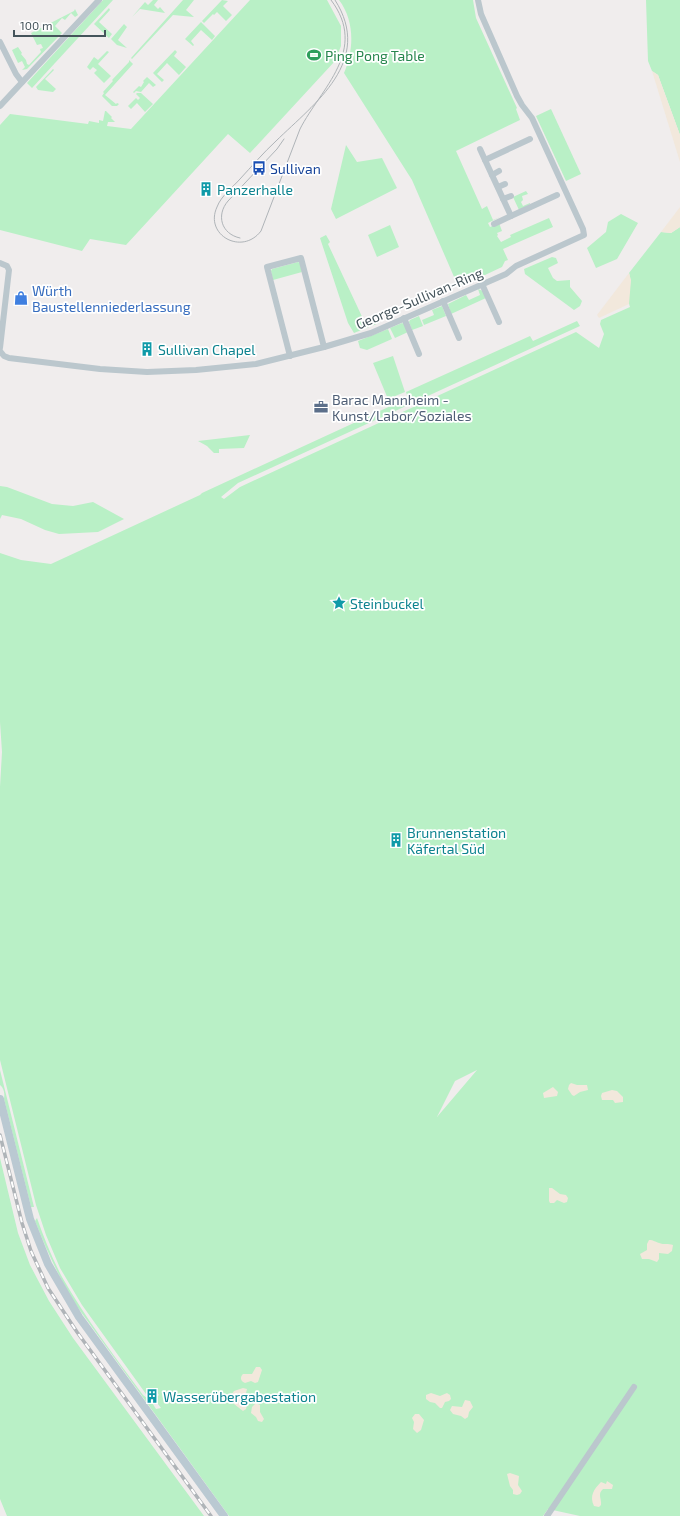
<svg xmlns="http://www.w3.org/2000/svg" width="680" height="1516" font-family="'Exo 2',sans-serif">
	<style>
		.green { fill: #b9f0c6; fill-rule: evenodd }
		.sand { fill: #f2e8dc }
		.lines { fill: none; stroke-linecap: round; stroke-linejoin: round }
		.street { stroke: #bbc7cd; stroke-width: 6 }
		.secondary { stroke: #bac9d2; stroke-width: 8 }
		.tram { stroke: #afb4b8; stroke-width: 1 }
		.rail-casing { stroke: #afb4b8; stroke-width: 3.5 }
		.rail { stroke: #fff; stroke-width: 2; stroke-dasharray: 6; stroke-linecap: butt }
		.labels { text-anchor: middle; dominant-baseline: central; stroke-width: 3.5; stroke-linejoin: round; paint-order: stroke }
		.leisure-label { font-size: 14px; fill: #27864d; stroke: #fff; text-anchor: start }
		.transit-label { font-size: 14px; fill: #164399; stroke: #fff; text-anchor: start }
		.culture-label { font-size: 14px; fill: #0d838f; stroke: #fff; text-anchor: start }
		.shop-label { font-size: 14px; fill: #366cbe; stroke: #fff; text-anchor: start }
		.street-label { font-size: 14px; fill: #45545b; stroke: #fff }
		.service-label { font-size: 14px; fill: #4e5e75; stroke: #fff; text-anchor: start }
	</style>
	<rect width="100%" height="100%" fill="#f0eded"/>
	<g class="green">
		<polygon points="103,0 113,0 32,88 27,83"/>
		<polygon points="153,0 158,0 154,5 158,9 160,7 165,13 140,9 132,17 145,2 148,5"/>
		<polygon points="183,0 194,0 186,10 194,17 173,15 132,59 131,58"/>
		<polygon points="222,0 228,1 223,6 232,15 226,21 217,12 214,15 213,14 204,23 202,21"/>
		<polygon points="250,0 327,0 341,26 341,46 335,61 250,153 228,134 126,245 90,239 82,251 0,230 0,125 10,114 88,124 89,121 99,123 99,120 103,121 105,111 106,111 112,117 111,118 115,122 108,122 107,126 131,129"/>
		<path d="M339,0H473L476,18L517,108L516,109L520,120L456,151L482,209L487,206L493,220L500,217L488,223L490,227L499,223L502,231L497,233L498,235L497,236L501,242L511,237L510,235L549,218L553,227L503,249L508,260L505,261L502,267L468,283L458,286L412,180L344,73C354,50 355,21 339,0Z"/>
		<polygon points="646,0 680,0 680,135 658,75 652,71 648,61"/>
		<polygon points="109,8 110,10 99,22 112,34 109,38 94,24"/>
		<polygon points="75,9 78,15 75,17 71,13 65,20 62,18 55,26 62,33 27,69 22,70 25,67 22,61 18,63 12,50 18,47 22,53 21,54 26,60 27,64 29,65 41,52 40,49 43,48 41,44 37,45 31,33 74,11"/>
		<polygon points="201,22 215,36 212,40 201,30 191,41 194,45 193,46 185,39"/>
		<polygon points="124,24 127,27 118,40 127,48 117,45 111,39"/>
		<polygon points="175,50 177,52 174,56 186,67 179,75 167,63 157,74 164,80 162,82 153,73"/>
		<polygon points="107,51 109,52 98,64 111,76 104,83 94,73 97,70 93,67 90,70 87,67 94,57 98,60"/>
		<polygon points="129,60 133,64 105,95 116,104 117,103 119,104 117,106 112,106 102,96 104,93 103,92 113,81 112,80 129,62"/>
		<polygon points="53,69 54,70 45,79 56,89 53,92 38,90 36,87"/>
		<polygon points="147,77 156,85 153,87 149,83 141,92 136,91 134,93 133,92 139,86 141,87 144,82 143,81"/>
		<polygon points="137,93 141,93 153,104 145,112 137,103 131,109 128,106 136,98 138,100 140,98 136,94"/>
		<polygon points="551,109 581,174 566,181 536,116"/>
		<polygon points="346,145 357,162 382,158 397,188 336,219 331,209"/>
		<polygon points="526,191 528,194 522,196 523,200 521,202 523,206 530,203 530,204 519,210 513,197"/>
		<polygon points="621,214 638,223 617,259 596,268 587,248 606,232 608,222"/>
		<polygon points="390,225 399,247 377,257 368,235"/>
		<path d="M680,227V1516H580L548,1509L543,1516H229L73,1301C58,1275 46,1249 35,1221L37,1218C44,1238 52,1258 62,1277C86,1319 115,1357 143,1395L151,1401L156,1409L161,1408L154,1399L159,1395L154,1388L146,1394L82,1305L60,1268L46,1235L36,1205L0,1060V787L2,752L0,722V553L21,560L51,564L200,495L202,493L408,398L406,392L530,336L533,341L577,321L580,326L238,483L221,497L224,499L240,487L576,332L599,348L604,334L600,324L601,320L630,307C626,296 633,286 629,273L661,232L671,233ZM477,1070L437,1117L455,1081Z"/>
		<polygon points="326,235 330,242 328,244 365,323 377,320 379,323 354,333 348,323 320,238"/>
		<polygon points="552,257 556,258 558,263 548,268 553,278 557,281 570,280 570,287 582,301 580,306 574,310 525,274 524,269"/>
		<polygon points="298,262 300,263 302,272 273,280 271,271 272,269"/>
		<polygon points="478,289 483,291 486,298 451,314 448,304 466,295 469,300 480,295"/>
		<polygon points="442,306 446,316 424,325 422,320 434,315 432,310"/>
		<polygon points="419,316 423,326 412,330 409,322 410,320"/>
		<polygon points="402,323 404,324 408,332 395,338 390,328"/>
		<polygon points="388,329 392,339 367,350 360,348 358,341"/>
		<polygon points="393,356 405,392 388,399 373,363"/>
		<polygon points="250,435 244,448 219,449 219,453 214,453 207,446 198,441"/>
		<polygon points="0,486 7,487 52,504 73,506 93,502 124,519 98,532 59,534 45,530 21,519 2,515 0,519"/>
		<path d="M0,1070L34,1207H31L4,1099C5,1094 4,1088 0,1085Z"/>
		<polygon points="0,1158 18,1233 30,1265 49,1301 73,1338 204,1516 7,1516 0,1499"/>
	</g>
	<g class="sand">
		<polygon points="652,71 658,75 680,135 680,162"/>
		<polygon points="680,207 680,227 671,233 661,232"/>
		<polygon points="629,273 631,280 629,304 599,318 597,315"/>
		<polygon points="571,1083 577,1085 587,1085 588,1090 580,1092 574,1096 572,1095 568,1089 569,1085"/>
		<polygon points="553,1087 558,1092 557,1096 544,1098 543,1093"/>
		<polygon points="612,1090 617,1091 623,1097 623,1102 615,1103 613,1100 602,1100 601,1096 602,1093"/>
		<polygon points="549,1188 552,1188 560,1194 566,1195 568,1198 567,1202 564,1203 557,1200 554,1203 550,1203 549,1201"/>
		<path d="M649,1240C654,1240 655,1242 659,1243C664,1245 668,1243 673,1245L672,1251L668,1254L659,1253V1259L657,1262L649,1259H642L640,1254L647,1250V1244Z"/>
		<path d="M256,1367H260L262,1370L258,1382L255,1383L251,1381L245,1383C240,1381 240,1377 243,1374H252Z"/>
		<polygon points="243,1388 247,1389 246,1393 242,1400 247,1405 246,1409 243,1411 234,1404 232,1394 234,1391"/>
		<polygon points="431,1393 440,1396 447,1393 450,1395 451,1399 449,1401 445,1402 442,1408 440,1408 435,1403 430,1402 426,1399 426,1395"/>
		<polygon points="465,1400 470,1401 473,1407 469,1412 468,1417 465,1419 461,1416 453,1414 450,1410 452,1406 462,1407"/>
		<polygon points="256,1403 260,1405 260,1412 264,1419 262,1422 258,1421 256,1417 251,1413 252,1407"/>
		<polygon points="415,1414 419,1414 424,1420 421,1430 417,1433 413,1429 414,1422 412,1418"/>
		<polygon points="510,1473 519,1476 518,1485 522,1491 520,1494 517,1495 513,1494 513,1490 510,1486 507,1474"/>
		<path d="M607,1481L613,1485L612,1489H603C597,1494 602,1499 601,1505L599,1507L594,1506C589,1496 594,1489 601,1482L606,1484Z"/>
	</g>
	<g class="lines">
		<g class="street">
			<polyline points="0,42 16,74 22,82"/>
			<polyline points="0,106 99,0"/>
			<polyline points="530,139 485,160 511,216 557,195"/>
			<polyline points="480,149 485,160"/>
			<polyline points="492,175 499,171"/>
			<polyline points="498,187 505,184"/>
			<polyline points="503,199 511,196"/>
			<polyline points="494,224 511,216"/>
			<polyline points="0,263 7,266 9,270 0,348"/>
			<polyline points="482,284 499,322"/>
			<polyline points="443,301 459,338"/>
			<polyline points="404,318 419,354"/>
			<polyline points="0,351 4,356 9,358 100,369 147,372 196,370 256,364 324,347 371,333 506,274 516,266 584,235 583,229 532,118 522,105 517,96 481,14 478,0"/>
			<polyline points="290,356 267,267 301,258 324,347"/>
			<polyline points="547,1516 634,1387"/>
		</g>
		<polyline class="secondary" points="0,1099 30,1219 48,1264 79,1317 224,1516"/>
		<g class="tram">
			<path d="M331,0C369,50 321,88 300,129L261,231C242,256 204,235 217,207C221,196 233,187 240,179C252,166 263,153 276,141C315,103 374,61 335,0"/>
			<path d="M240,238C221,234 216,215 228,201L277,149L284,139"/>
		</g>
		<defs>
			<polyline id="rail" points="0,1135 22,1223 31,1251 48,1288 77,1332 211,1516"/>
		</defs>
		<use href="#rail" class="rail-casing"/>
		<use href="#rail" class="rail"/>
	</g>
	<defs>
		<symbol id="stadium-bare" viewBox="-9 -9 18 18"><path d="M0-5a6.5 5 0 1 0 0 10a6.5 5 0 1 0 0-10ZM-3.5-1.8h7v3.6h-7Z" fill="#2e9e5b" stroke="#fff" stroke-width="2.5" paint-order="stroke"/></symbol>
		<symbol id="bus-bare" viewBox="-9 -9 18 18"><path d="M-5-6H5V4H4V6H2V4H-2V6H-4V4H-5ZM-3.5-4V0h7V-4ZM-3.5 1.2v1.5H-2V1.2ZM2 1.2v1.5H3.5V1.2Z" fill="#1a4fb4" stroke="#fff" stroke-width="2.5" paint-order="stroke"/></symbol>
		<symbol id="building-bare" viewBox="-9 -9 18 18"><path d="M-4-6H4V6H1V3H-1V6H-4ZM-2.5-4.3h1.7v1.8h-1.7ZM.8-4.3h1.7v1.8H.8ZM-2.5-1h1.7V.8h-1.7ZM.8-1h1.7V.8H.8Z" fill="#0f9aa8" stroke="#fff" stroke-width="2.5" paint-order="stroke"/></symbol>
		<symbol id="shop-bare" viewBox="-9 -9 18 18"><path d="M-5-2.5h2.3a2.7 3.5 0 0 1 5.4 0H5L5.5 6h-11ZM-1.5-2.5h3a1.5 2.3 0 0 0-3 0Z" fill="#3f7fe0" stroke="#fff" stroke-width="2.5" paint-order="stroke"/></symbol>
		<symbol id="office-bare" viewBox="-9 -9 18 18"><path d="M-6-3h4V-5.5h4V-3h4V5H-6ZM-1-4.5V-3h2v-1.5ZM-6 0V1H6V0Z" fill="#5c6f8a" stroke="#fff" stroke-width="2.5" paint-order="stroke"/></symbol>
		<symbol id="sight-bare" viewBox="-9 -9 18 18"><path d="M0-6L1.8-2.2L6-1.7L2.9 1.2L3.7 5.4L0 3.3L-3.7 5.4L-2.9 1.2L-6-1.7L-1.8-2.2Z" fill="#0f9aa8" stroke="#fff" stroke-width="2.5" paint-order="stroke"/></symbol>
	</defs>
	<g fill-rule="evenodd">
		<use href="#stadium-bare" x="304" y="45" width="20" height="20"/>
		<use href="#bus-bare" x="249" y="158" width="20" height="20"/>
		<use href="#building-bare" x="196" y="179" width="20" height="20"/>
		<use href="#shop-bare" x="11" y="288" width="20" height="20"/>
		<use href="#building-bare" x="137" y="339" width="20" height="20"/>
		<use href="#office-bare" x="311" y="397" width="20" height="20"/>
		<use href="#sight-bare" x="329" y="593" width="20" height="20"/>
		<use href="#building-bare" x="386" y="830" width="20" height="20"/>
		<use href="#building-bare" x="142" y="1386" width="20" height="20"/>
	</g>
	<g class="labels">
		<g class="leisure-label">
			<text x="325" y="55">Ping Pong Table</text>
		</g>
		<g class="transit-label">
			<text x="270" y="168">Sullivan</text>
		</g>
		<g class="culture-label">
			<text x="217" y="189">Panzerhalle</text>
			<text x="158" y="349">Sullivan Chapel</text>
			<text x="350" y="603">Steinbuckel</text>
			<text x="407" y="832">Brunnenstation<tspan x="407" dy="16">Käfertal Süd</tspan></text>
			<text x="163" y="1396">Wasserübergabestation</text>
		</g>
		<g class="shop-label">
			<text x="32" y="290">Würth<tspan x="32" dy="16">Baustellenniederlassung</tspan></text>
		</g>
		<g class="street-label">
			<text transform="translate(419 298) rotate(-23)">George-Sullivan-Ring</text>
		</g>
		<g class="service-label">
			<text x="332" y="399">Barac Mannheim -<tspan x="332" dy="16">Kunst/Labor/Soziales</tspan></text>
		</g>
	</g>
	<path d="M14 30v6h91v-6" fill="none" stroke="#45545b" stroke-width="2"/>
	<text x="20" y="30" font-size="12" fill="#45545b" stroke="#ffffff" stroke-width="3" paint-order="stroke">100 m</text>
</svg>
